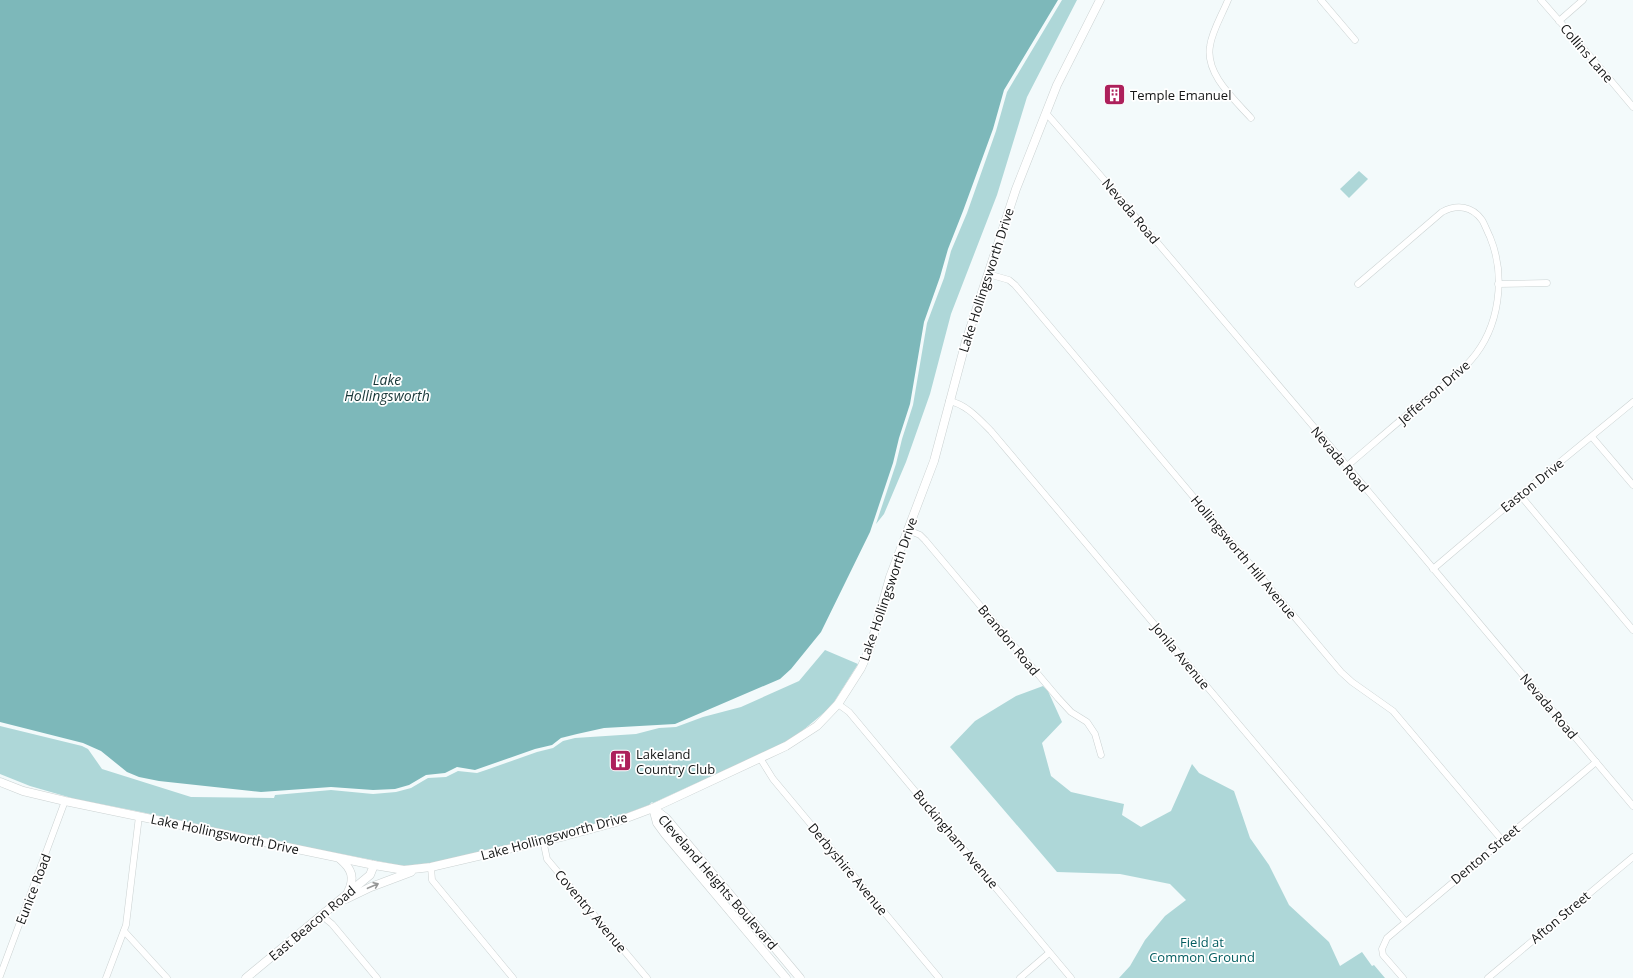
<svg xmlns="http://www.w3.org/2000/svg" width="1633" height="978" font-family="'Open Sans',sans-serif">
	<style>
		.green { fill: #aed7d8 }
		.water { fill: #7db8ba }
		.lines { fill: none; stroke-linecap: round; stroke-linejoin: round }
		.minor-casing { stroke: #cbd2d2; stroke-width: 7 }
		.tertiary-casing { stroke: #cbd2d2; stroke-width: 9 }
		.minor { stroke: #fff; stroke-width: 6 }
		.tertiary { stroke: #fff; stroke-width: 8 }
		.oneway { stroke: #959696 }
		.labels { text-anchor: middle; dominant-baseline: central; stroke-width: 3.5; stroke-linejoin: round; paint-order: stroke }
		.street-label { font-size: 13px; fill: #131515; stroke: #fff }
		.poi-label { font-size: 13px; fill: #131515; stroke: #fff; text-anchor: start }
		.park-label { font-size: 13px; fill: #035d60; stroke: #fff }
		.water-label { font-size: 14px; font-style: italic; fill: #173637; stroke: #fff }
	</style>
	<rect width="100%" height="100%" fill="#f3fafb"/>
	<g class="green">
		<polygon points="1062,0 1077,0 1027,97 997,195 951,314 930,394 906,462 884,514 876,524 896,464 902,439 913,405 927,323 944,278 951,251 967,213 996,131 1007,92"/>
		<polygon points="1359,171 1368,179 1349,198 1340,189"/>
		<polygon points="825,650 858,664 834,702 825,712 802,731 784,743 653,803 652,802 649,805 612,819 564,832 431,863 403,866 301,846 136,811 75,799 30,786 0,774 0,726 82,746 88,749 102,769 191,797 274,798 275,795 331,790 373,794 396,792 411,788 428,778 446,777 458,771 477,773 486,770 537,752 553,748 563,741 575,738 636,734 659,728 676,727 703,717 741,707 799,681"/>
		<polygon points="1043,686 1048,691 1062,722 1042,743 1051,776 1071,792 1124,804 1122,815 1141,827 1171,811 1192,764 1199,773 1234,791 1250,838 1269,865 1289,905 1329,942 1340,966 1362,952 1372,966 1374,965 1385,978 1119,978 1130,966 1145,940 1165,916 1186,900 1170,884 1120,874 1057,872 950,747 975,721 1016,696"/>
	</g>
	<polygon class="water" points="0,0 1058,0 1004,90 993,129 963,211 948,249 940,277 924,322 910,404 899,438 893,463 870,532 821,632 791,669 780,679 675,724 604,728 577,734 561,738 552,745 535,749 475,770 457,767 445,773 426,775 409,785 395,789 373,790 331,787 261,792 159,781 139,777 127,772 101,751 83,743 0,722"/>
	<g class="lines">
		<defs>
			<g id="minor">
				<path d="M1228,0C1222,15 1212,31 1210,46C1205,74 1234,99 1251,118"/>
				<polyline points="1321,0 1355,40"/>
				<polyline points="1541,0 1596,63 1633,107"/>
				<polyline points="1559,21 1583,0"/>
				<polyline points="1046,113 1100,175 1347,466 1633,806"/>
				<polyline points="988,274 1009,280 1015,285 1341,672 1352,682 1393,711 1502,840"/>
				<polyline points="1498,284 1547,283"/>
				<path d="M949,401C966,404 979,419 991,431L1405,921"/>
				<polyline points="1592,437 1633,485"/>
				<path d="M1347,466C1373,444 1399,421 1426,399C1441,387 1458,375 1471,360C1500,327 1506,276 1490,237C1487,231 1485,225 1482,220C1472,206 1457,204 1442,212L1358,284"/>
				<polyline points="1520,495 1633,630"/>
				<polyline points="908,530 920,535 925,540 1058,698 1071,712 1087,722 1095,734 1101,755"/>
				<polyline points="1433,569 1520,495 1633,402"/>
				<polyline points="838,704 849,712 1071,978"/>
				<polyline points="760,758 773,779 939,978"/>
				<polyline points="543,840 547,859 647,978"/>
				<polyline points="431,867 432,880 513,978"/>
				<polyline points="321,915 332,924 377,978"/>
				<polyline points="124,931 167,978"/>
				<polyline points="0,976 65,801"/>
				<polyline points="106,978 126,925 139,816"/>
				<polyline points="1020,978 1049,953"/>
				<polyline points="1403,978 1383,955 1382,949 1387,938 1596,762"/>
				<polyline points="1488,978 1633,857"/>
			</g>
			<g id="tertiary">
				<polyline points="0,782 23,791 65,801 374,865 404,870 431,867 565,836 613,823 653,808 786,746 817,726 838,704 861,668 870,648 890,577 934,461 966,341 1016,189 1057,85 1100,0"/>
				<polyline points="653,808 666,818 800,978"/>
				<polyline points="653,808 657,823 665,834 786,978"/>
				<path d="M340,859C352,869 355,878 348,892"/>
				<polyline points="346,899 371,887 411,872"/>
				<polyline points="246,978 358,885 370,875 374,865"/>
			</g>
		</defs>
		<use href="#minor" class="minor-casing"/>
		<use href="#tertiary" class="tertiary-casing"/>
		<use href="#minor" class="minor"/>
		<use href="#tertiary" class="tertiary"/>
	</g>
	<defs><path id="oneway-shaft" d="M-6 0H5M1.5-3L5.5 0L1.5 3" fill="none" stroke-width="1.6" stroke-linecap="round" stroke-linejoin="round"/></defs>
	<use class="oneway" href="#oneway-shaft" transform="translate(373 886) rotate(-23)"/>
	<defs>
		<symbol id="building-square" viewBox="-11 -11 22 22"><rect x="-9" y="-9" width="18" height="18" rx="4" fill="#ad205b" stroke="#fff"/><path d="M-4-6H4V6H1V3H-1V6H-4ZM-2.5-4.3h1.7v1.8h-1.7ZM.8-4.3h1.7v1.8H.8ZM-2.5-1h1.7V.8h-1.7ZM.8-1h1.7V.8H.8Z" fill="#fff"/></symbol>
	</defs>
	<g fill-rule="evenodd">
		<use href="#building-square" x="1102" y="82" width="25" height="25"/>
		<use href="#building-square" x="608" y="748" width="25" height="25"/>
	</g>
	<g class="labels">
		<g class="street-label">
			<text transform="translate(1587 53) rotate(49)">Collins Lane</text>
			<text transform="translate(1131 211) rotate(50)">Nevada Road</text>
			<text transform="translate(986 280) rotate(-72)">Lake Hollingsworth Drive</text>
			<text transform="translate(1434 392) rotate(-41)">Jefferson Drive</text>
			<text transform="translate(1340 459) rotate(50)">Nevada Road</text>
			<text transform="translate(1532 485) rotate(-39)">Easton Drive</text>
			<text transform="translate(1244 557) rotate(50)">Hollingsworth Hill Avenue</text>
			<text transform="translate(888 589) rotate(-71)">Lake Hollingsworth Drive</text>
			<text transform="translate(1009 640) rotate(50)">Brandon Road</text>
			<text transform="translate(1181 656) rotate(50)">Jonila Avenue</text>
			<text transform="translate(1549 706) rotate(50)">Nevada Road</text>
			<text transform="translate(225 834) rotate(12)">Lake Hollingsworth Drive</text>
			<text transform="translate(554 836) rotate(-15)">Lake Hollingsworth Drive</text>
			<text transform="translate(956 839) rotate(50)">Buckingham Avenue</text>
			<text transform="translate(1485 854) rotate(-40)">Denton Street</text>
			<text transform="translate(848 869) rotate(50)">Derbyshire Avenue</text>
			<text transform="translate(718 882) rotate(49)">Cleveland Heights Boulevard</text>
			<text transform="translate(33 889) rotate(-69)">Eunice Road</text>
			<text transform="translate(591 911) rotate(50)">Coventry Avenue</text>
			<text transform="translate(1560 917) rotate(-40)">Afton Street</text>
			<text transform="translate(312 923) rotate(-40)">East Beacon Road</text>
		</g>
		<g class="poi-label">
			<text x="1130" y="95">Temple Emanuel</text>
			<text x="636" y="754">Lakeland<tspan x="636" dy="15">Country Club</tspan></text>
		</g>
		<g class="park-label">
			<text x="1202" y="942">Field at<tspan x="1202" dy="15">Common Ground</tspan></text>
		</g>
		<g class="water-label">
			<text x="387" y="379">Lake<tspan x="387" dy="16">Hollingsworth</tspan></text>
		</g>
	</g>
</svg>
